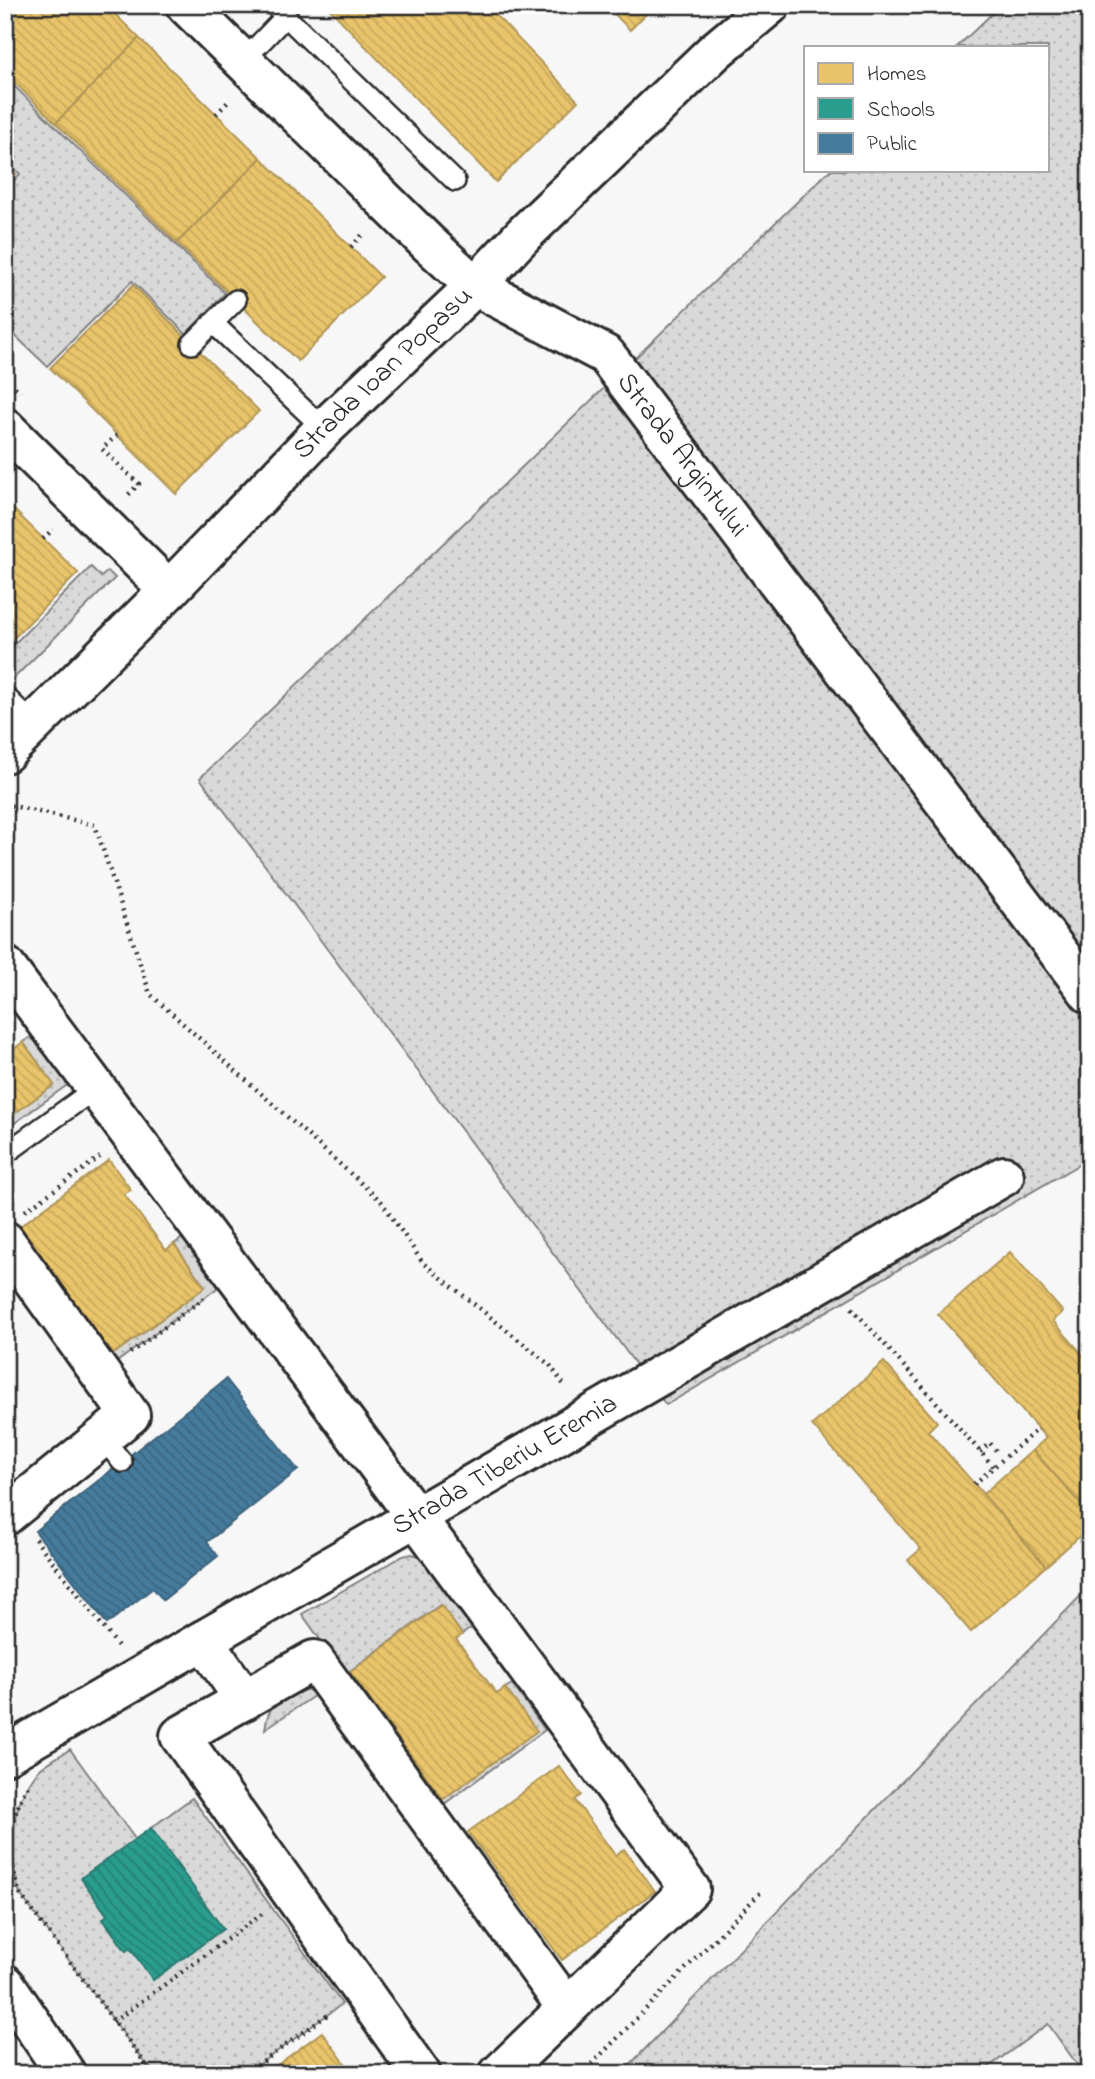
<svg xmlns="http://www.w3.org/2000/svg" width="1095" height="2079" font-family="'Indie Flower',sans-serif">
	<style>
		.grass { fill: url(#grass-dots); stroke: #828282; stroke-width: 2 }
		.homes { fill: url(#homes-back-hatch); stroke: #b09657; stroke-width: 2 }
		.schools { fill: url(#schools-back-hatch); stroke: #2a7b71; stroke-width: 2 }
		.public { fill: url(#public-back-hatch); stroke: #3d637b; stroke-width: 2 }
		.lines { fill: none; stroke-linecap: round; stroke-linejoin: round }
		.lane-casing { stroke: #2b2b2b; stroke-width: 24 }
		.street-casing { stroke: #2b2b2b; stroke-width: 44 }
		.secondary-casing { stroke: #2b2b2b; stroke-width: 44 }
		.path { stroke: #2b2b2b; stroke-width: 4.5; stroke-dasharray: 2 5; stroke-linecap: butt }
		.lane { stroke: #fff; stroke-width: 19 }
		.street { stroke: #fff; stroke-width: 38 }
		.secondary { stroke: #fff; stroke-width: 38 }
		.labels { text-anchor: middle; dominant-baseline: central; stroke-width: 7; stroke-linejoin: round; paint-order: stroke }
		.street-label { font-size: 28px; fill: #2b2b2b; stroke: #fff }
	</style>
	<defs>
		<pattern id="grass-dots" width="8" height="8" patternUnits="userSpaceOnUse" patternTransform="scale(1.75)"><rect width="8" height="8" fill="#d9d9d9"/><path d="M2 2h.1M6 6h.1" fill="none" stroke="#bababa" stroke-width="1.8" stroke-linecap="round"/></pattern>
		<pattern id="homes-back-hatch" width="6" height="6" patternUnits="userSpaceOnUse" patternTransform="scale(1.75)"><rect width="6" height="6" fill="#e9c46a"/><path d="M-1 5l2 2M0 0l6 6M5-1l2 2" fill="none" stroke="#c8a95c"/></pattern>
		<pattern id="schools-back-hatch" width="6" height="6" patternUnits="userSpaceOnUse" patternTransform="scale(1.75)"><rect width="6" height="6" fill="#2a9d8f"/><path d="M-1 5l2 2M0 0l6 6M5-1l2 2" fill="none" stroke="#248075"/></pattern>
		<pattern id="public-back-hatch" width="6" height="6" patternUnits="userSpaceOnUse" patternTransform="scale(1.75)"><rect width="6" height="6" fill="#457b9d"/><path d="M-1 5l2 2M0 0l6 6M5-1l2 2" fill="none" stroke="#3a6580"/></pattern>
	</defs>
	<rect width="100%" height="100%" fill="#f7f7f7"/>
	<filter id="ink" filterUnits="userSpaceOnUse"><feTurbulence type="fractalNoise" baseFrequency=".0143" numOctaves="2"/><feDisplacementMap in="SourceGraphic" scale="14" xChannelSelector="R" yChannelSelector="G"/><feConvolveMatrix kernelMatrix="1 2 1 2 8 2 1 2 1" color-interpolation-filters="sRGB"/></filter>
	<g filter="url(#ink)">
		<g class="grass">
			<polygon points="1001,5 1090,5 1090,1158 666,1405 200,778 830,170 1048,170 1048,47 957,47"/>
			<polygon points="5,77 225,293 186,334 132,281 47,366 5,326 5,190 20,174 5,159"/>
			<polygon points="91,567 101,577 108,571 115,578 9,683 5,679 5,653"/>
			<polygon points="35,1034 70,1083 5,1130 5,1120 54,1085 23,1042"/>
			<polygon points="184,1237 220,1286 114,1364 76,1313 80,1310 112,1355 205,1287 174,1244"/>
			<polygon points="412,1554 421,1557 472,1628 462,1634 440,1605 350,1671 381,1715 376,1718 302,1614 403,1556"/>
			<polygon points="1090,1586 1090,2074 1084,2074 1048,2024 979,2074 621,2074"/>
			<polygon points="512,1684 545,1730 440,1807 393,1741 398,1737 443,1799 536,1731 505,1688"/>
			<path d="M301,1687L317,1694L265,1729C269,1702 277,1699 301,1687Z"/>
			<path d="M70,1749L135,1839L81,1878L107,1915L103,1919L125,1950L130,1948L153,1979L223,1929L151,1828L192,1798L342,2004L246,2074H153L20,1894C8,1856 8,1818 29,1784C32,1779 35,1774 39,1770C48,1762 60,1756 70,1749Z"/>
		</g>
		<g class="homes">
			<polygon points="5,5 106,5 139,38 56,123 5,73"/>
			<polygon points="326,5 486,5 578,101 496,182"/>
			<polygon points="606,5 655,5 630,30"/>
			<polygon points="139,38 261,158 177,243 56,123"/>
			<polygon points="261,158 381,277 298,361 177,243"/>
			<polygon points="5,163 16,174 5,186"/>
			<polygon points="133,285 259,411 176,494 50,368"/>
			<polygon points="5,501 78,573 5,647"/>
			<polygon points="5,1036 14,1049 23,1042 54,1085 5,1120"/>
			<polygon points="109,1160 131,1190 124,1194 166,1250 174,1244 205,1287 112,1355 19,1227"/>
			<polygon points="1010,1252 1063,1312 1053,1321 1090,1363 1090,1515 1033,1450 1046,1438 938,1314"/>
			<polygon points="884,1362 937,1422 928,1431 1046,1566 971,1632 908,1560 921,1549 812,1425"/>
			<polygon points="1033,1450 1090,1515 1090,1527 1046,1566 983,1494"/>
			<polygon points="441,1605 462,1635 456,1639 497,1694 505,1688 537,1731 443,1799 350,1672"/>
			<polygon points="559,1766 581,1795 575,1800 615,1855 624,1849 655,1891 562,1960 468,1832"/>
			<polygon points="322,2032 353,2074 265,2074"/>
		</g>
		<polygon class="schools" points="151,1828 223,1929 153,1980 130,1948 126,1951 103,1919 107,1915 81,1878"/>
		<polygon class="public" points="226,1379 298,1470 207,1542 218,1556 163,1600 153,1588 107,1624 35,1531"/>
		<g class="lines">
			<defs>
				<g id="lane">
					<polyline points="274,5 455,181"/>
					<polyline points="243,61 285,17"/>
					<polyline points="236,300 213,323 324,429"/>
					<polyline points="192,344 213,323"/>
					<polyline points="5,696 33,724"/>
					<polyline points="5,1154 96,1088"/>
					<polyline points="102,1437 122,1462"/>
				</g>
				<g id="street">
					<path id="s1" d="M186,5L428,243L475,286L606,355L1090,994"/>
					<polyline points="5,428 169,590"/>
					<path id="s2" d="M5,753L169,590L324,429L475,286L523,235L715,51L770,5"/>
					<polyline points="5,966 396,1490 690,1889 499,2074"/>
					<polyline points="5,1241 130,1415 5,1516"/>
					<polyline points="203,1640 245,1700"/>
					<path id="s3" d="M5,1755L1004,1176"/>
					<polyline points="421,2074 180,1736 314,1660 567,2008"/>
				</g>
				<polyline id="secondary" points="5,1984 66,2074"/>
			</defs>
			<use href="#lane" class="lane-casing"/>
			<use href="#street" class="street-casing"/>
			<use href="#secondary" class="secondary-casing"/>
			<g class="path">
				<polyline points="216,114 230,100"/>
				<polyline points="351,247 365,232"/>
				<polyline points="5,377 20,392"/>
				<polyline points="117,435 102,449 139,484 128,495"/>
				<polyline points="43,539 53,529"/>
				<polyline points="5,808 9,805 95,825 150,994 381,1201 423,1263 550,1365 566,1388"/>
				<polyline points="25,1211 100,1157"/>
				<polyline points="852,1308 994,1467"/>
				<polyline points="130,1353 204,1298"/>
				<polyline points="980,1452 990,1443 998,1453"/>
				<polyline points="974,1484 1038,1429"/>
				<polyline points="35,1539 118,1646"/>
				<path d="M28,1786C7,1819 8,1858 20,1894L153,2074"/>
				<polyline points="113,2022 262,1914"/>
				<polyline points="246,2074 330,2013"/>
				<polyline points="582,2074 762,1891"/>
			</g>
			<use href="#lane" class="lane"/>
			<use href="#street" class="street"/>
			<use href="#secondary" class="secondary"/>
		</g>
	</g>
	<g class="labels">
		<g class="street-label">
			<text stroke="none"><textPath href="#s2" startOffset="536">Strada Ioan Popasu</textPath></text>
			<text stroke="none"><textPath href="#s1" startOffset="677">Strada Argintului</textPath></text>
			<text stroke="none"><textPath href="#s3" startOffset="578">Strada Tiberiu Eremia</textPath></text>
		</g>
	</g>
	<rect width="1095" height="2079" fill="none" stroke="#fff" stroke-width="28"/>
	<rect x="14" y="14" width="1067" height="2051" fill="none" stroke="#2b2b2b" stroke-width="2.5" filter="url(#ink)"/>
	<rect x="804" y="46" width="245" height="126" fill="#ffffff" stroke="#aaaaaa" stroke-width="2"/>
	<rect x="818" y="63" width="35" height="21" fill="#e9c46a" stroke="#aaaaaa" stroke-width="2"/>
	<text x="867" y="80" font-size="21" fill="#2b2b2b">Homes</text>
	<rect x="818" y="98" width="35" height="21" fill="#2a9d8f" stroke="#aaaaaa" stroke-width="2"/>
	<text x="867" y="116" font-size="21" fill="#2b2b2b">Schools</text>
	<rect x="818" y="133" width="35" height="21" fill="#457b9d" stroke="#aaaaaa" stroke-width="2"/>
	<text x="867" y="150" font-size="21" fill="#2b2b2b">Public</text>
</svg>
